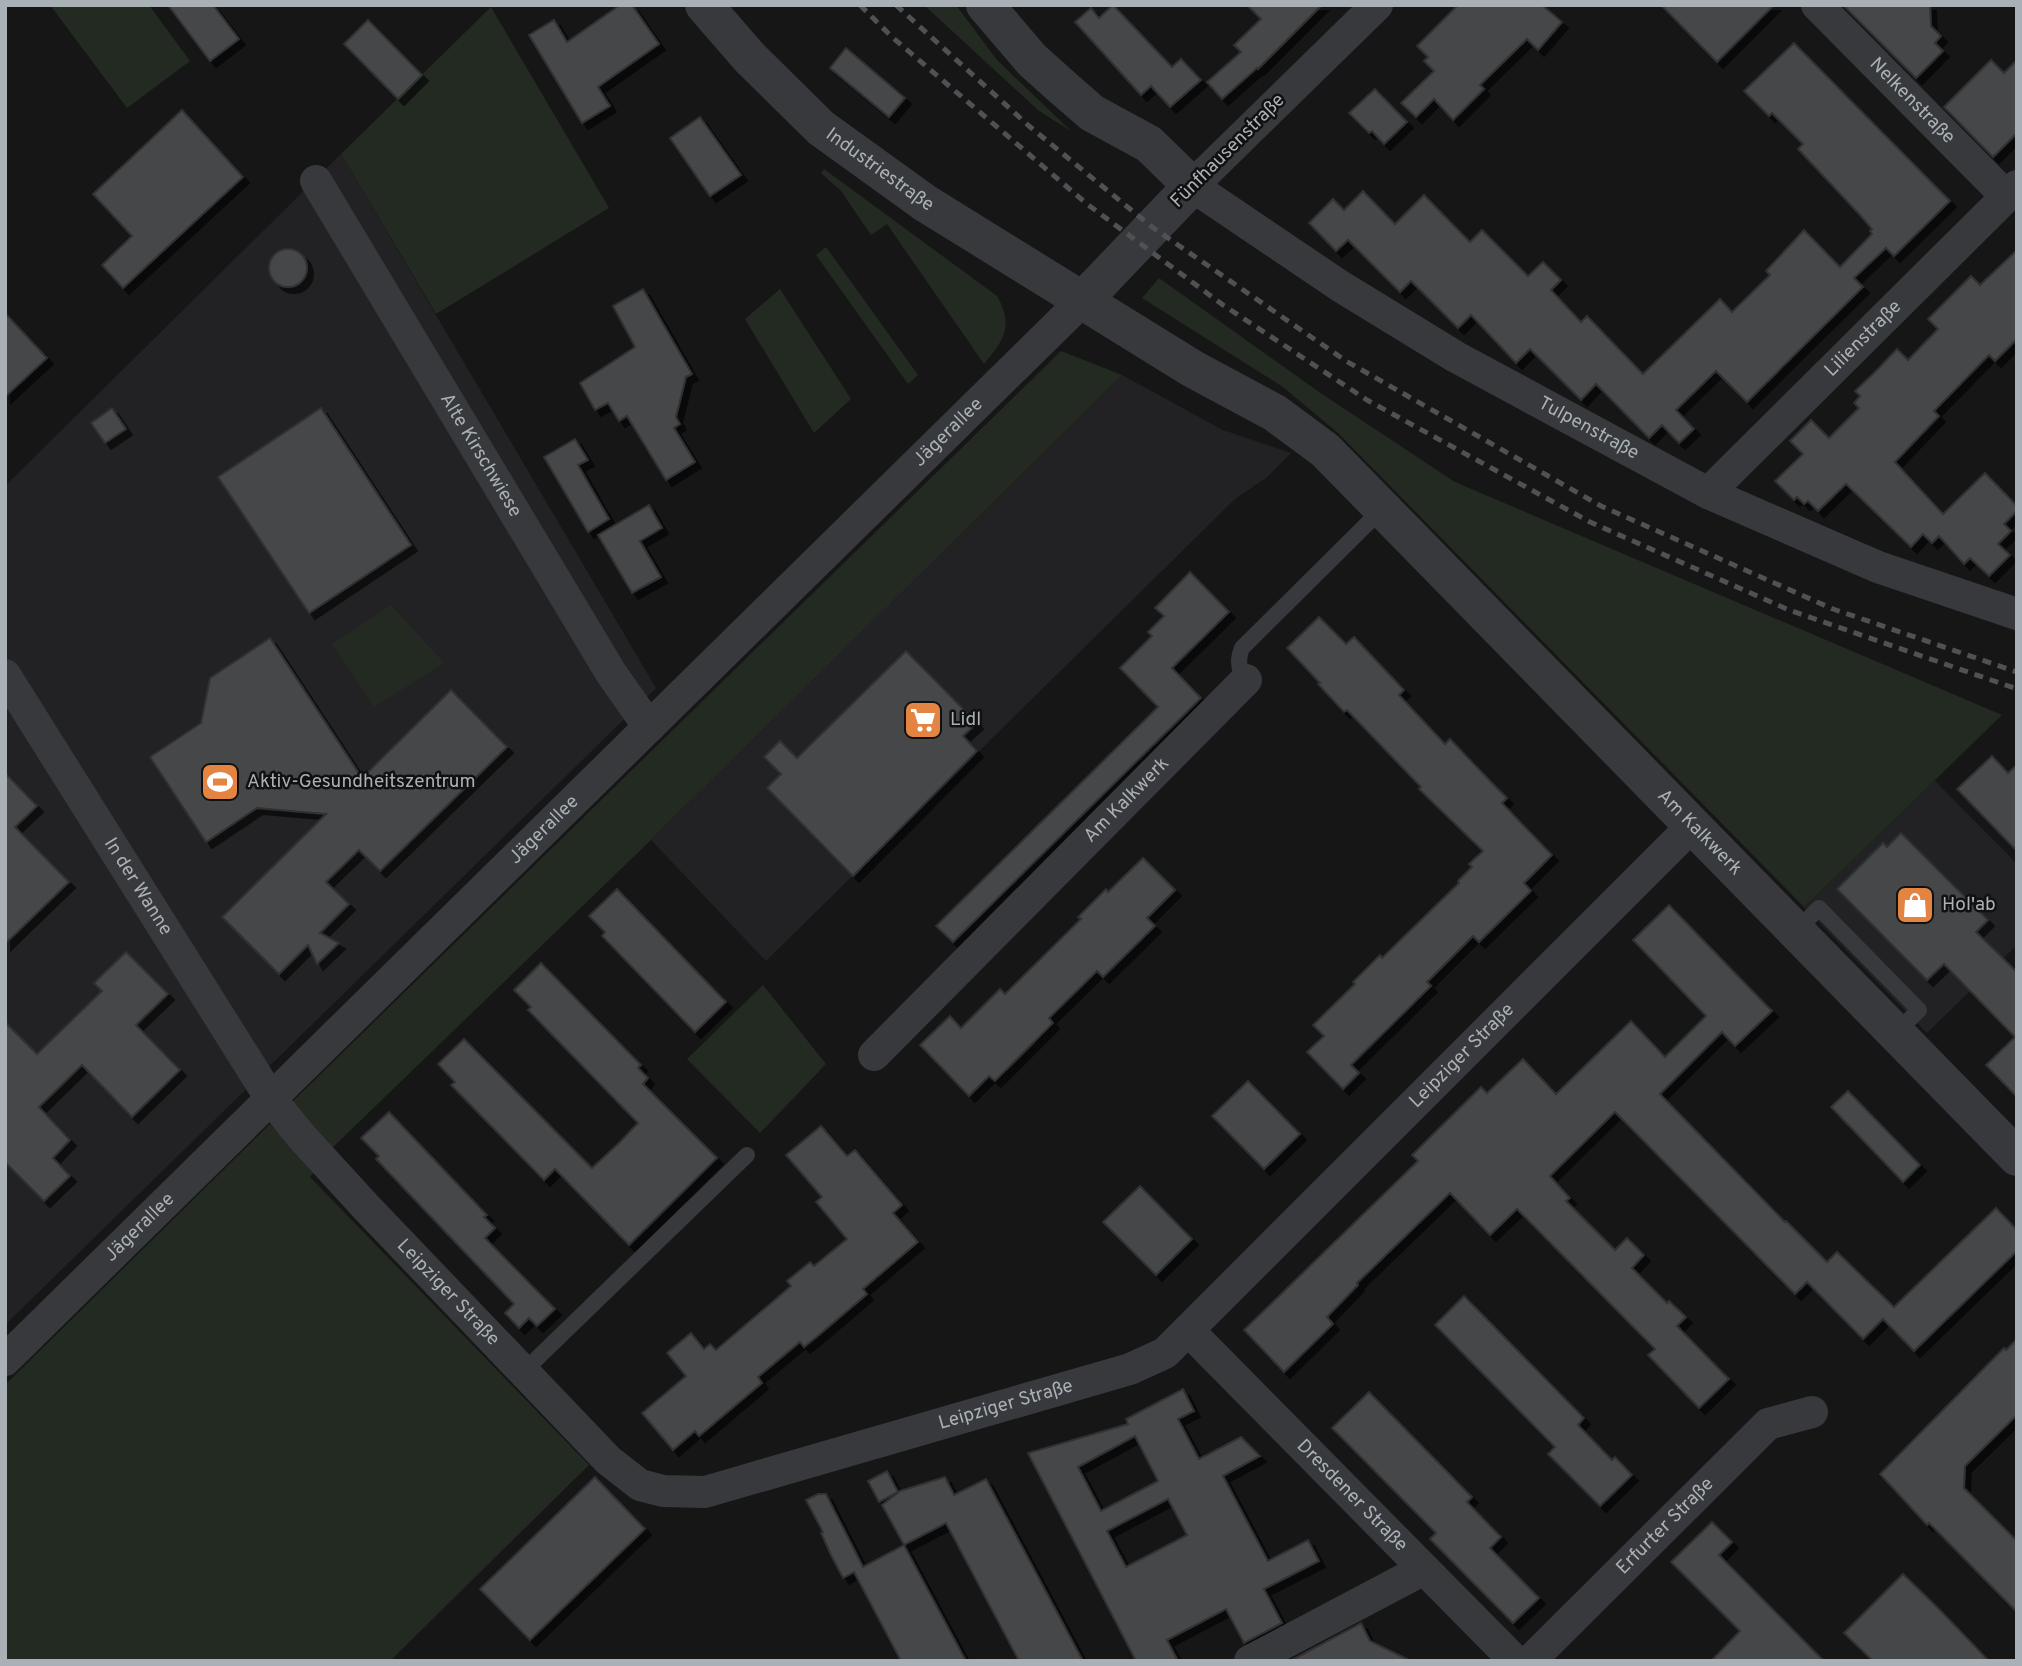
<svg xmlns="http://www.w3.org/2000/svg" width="2022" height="1666" font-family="Overpass,sans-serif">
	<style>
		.built { fill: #222224 }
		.green { fill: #232a22 }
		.building { fill: #45474a; stroke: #303133; stroke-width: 2; fill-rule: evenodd; filter: url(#shadow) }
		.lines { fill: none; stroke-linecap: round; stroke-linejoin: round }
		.service { stroke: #37393c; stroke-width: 16 }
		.minor { stroke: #37393c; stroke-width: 32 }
		.tertiary { stroke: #37393c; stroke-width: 38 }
		.rail { stroke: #4e5255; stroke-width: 5; stroke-dasharray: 9 7; stroke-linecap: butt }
		.labels { text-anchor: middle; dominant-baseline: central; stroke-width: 5; stroke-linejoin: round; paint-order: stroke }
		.street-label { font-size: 19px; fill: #a9b0b6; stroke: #111112 }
		.poi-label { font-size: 19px; fill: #a9b0b6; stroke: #111112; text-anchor: start }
	</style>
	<defs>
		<filter id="shadow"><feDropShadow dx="6" dy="6" stdDeviation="0" flood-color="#0009"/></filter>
	</defs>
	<rect width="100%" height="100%" fill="#161617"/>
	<g class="built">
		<polygon points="341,154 656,688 5,1325 5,486"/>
		<polygon points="1122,375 1223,430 1291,453 1266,478 1235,499 766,961 651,840"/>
		<polygon points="1934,780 2017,864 2017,945 1927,1033 1804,907"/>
	</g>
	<g class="green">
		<polygon points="50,5 149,5 190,61 127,108"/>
		<polygon points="924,5 956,5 997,60 1071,131 1039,111"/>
		<polygon points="491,7 609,208 436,314 341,154"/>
		<path d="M824,169L997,296C1014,326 1004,340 984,364L887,224L871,235L841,191L821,173Z"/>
		<polygon points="826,247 918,375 908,384 816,255"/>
		<polygon points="1159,278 1322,394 1455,482 2002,715 1804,907 1338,433 1283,387 1142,298"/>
		<polygon points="780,289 851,399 814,433 745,319"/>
		<polygon points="1061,351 1122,375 651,840 330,1150 288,1106"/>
		<polygon points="391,605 444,663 374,707 332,644"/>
		<polygon points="763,985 826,1064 760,1133 687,1059"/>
		<polygon points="270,1124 315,1171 310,1177 589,1465 390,1661 5,1661 5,1385"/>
	</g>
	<g class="building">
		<polygon points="168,5 213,5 239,39 210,61"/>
		<polygon points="620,5 632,5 659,44 598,87 610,106 582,123 529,35 554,20 567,42"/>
		<polygon points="1113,5 1172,67 1181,59 1201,80 1170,107 1151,86 1141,95 1075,22 1091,8 1099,18"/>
		<polygon points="1247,5 1322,5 1258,69 1257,68 1222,99 1207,82 1241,52 1234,45 1261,19"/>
		<polygon points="1458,5 1542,5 1562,22 1538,50 1527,39 1480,85 1484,89 1453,120 1434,99 1416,117 1401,103 1434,71 1424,61 1428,57 1417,46"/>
		<polygon points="1661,5 1774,5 1717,62"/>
		<polygon points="1843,5 1930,5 1931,26 1941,36 1935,43 1943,51 1916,78"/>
		<polygon points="368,20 422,75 398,99 344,44"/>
		<polygon points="1794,43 1950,201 1894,256 1886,248 1854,278 1863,287 1747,402 1716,371 1676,410 1694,429 1679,443 1662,425 1649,438 1596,384 1581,400 1530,349 1516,363 1471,315 1458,328 1411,281 1400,292 1348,240 1336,251 1309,223 1333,199 1344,210 1363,191 1395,224 1424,195 1470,242 1482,230 1528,276 1543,262 1561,280 1551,290 1581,322 1587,316 1643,374 1720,299 1732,312 1770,275 1766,271 1804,230 1840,267 1872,234 1870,231 1872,229 1860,215 1798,149 1803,144 1772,113 1769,116 1744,91"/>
		<polygon points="846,48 905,98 889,117 830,68"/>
		<polygon points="1991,60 2004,73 2017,60 2017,133 1993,157 1944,107"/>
		<polygon points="1375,89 1407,122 1384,144 1372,131 1369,133 1349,113"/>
		<polygon points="182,110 243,177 123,288 102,265 132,236 93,194"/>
		<polygon points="700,117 741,175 710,196 670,138"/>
		<circle cx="288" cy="268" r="19"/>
		<polygon points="2017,250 2017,339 1995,361 1989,355 1934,411 1939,416 1895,462 1943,514 1985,473 2017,506 2017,511 2004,524 2011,531 1998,544 2010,555 1989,576 1970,558 1964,564 1939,536 1932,543 1923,534 1911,547 1846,484 1818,511 1808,501 1804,504 1797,497 1794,500 1775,481 1803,454 1790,441 1811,420 1829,438 1859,408 1854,403 1860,396 1855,391 1876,371 1897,349 1908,360 1938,329 1928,319 1971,276 1980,285"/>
		<polygon points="643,289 692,374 686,377 676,417 680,424 674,428 695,462 666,480 627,416 619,421 608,403 595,410 580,383 635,347 613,306"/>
		<polygon points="5,313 47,358 5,397"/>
		<polygon points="112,408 126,429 105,443 91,423"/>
		<polygon points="321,408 411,545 309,613 218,477"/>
		<polygon points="575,439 588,460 578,465 609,519 588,532 544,457"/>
		<polygon points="649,505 662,528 640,541 661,577 632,593 598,535"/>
		<polygon points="1190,572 1229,612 1172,668 1201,698 953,942 936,926 1158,707 1120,668 1152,636 1148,632 1164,616 1155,608"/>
		<polygon points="1319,617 1346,644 1354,637 1404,690 1399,695 1445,744 1450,739 1494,785 1507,798 1502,803 1552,855 1524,883 1531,891 1479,942 1473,936 1427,982 1431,986 1351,1065 1359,1073 1343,1089 1307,1052 1324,1036 1313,1025 1355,984 1353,982 1380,955 1382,958 1459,883 1458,881 1472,867 1469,864 1483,851 1419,789 1421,787 1347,710 1344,712 1318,684 1320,683 1287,648"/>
		<polygon points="270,638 362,778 451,690 507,747 380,871 359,850 326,882 349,904 320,933 339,943 317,964 308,945 279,974 222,917 326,814 257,808 206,842 150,757 201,723 210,678"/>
		<polygon points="906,651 977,723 963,736 977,751 853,876 767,788 781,774 764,757 780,741 797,758"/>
		<polygon points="1992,756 2008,773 2017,765 2017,851 1957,789"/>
		<polygon points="5,773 37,806 15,827 69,882 5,944"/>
		<polygon points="1901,833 1988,920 1976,932 2017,972 2017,1097 1986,1065 2015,1037 1944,964 1927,980 1837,889 1883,843 1887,847"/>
		<polygon points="1143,858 1175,890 1147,918 1155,926 1103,977 1097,971 1049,1018 1053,1023 995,1081 989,1076 969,1096 920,1045 950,1016 961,1028 1000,989 1005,994 1081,919 1078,917 1106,889 1108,892"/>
		<polygon points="617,889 726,1002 695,1032 602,936 605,932 589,916"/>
		<polygon points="1669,905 1772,1011 1735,1046 1722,1032 1660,1094 1785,1222 1786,1221 1827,1262 1837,1252 1894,1307 1996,1208 2017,1230 2017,1251 1914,1351 1883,1319 1863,1339 1807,1282 1795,1294 1615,1112 1550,1176 1570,1198 1566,1201 1615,1250 1627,1238 1644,1255 1632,1268 1667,1303 1669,1301 1686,1317 1677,1326 1729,1379 1699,1408 1648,1355 1655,1349 1517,1209 1490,1235 1450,1193 1357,1283 1358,1285 1327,1317 1333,1324 1284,1372 1244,1330 1418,1161 1412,1155 1481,1087 1487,1093 1523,1059 1556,1094 1631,1021 1665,1057 1706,1016 1633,940"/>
		<polygon points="126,952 168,994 136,1025 180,1070 132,1117 82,1065 39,1107 70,1140 53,1158 70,1176 44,1201 5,1162 5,1022 37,1054 102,991 94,983"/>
		<polygon points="541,963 641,1065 638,1068 648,1078 643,1084 717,1158 629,1245 555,1169 544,1180 451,1085 455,1082 438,1064 464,1039 592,1168 620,1142 638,1123 528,1010 531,1007 514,990"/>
		<polygon points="1248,1081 1300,1134 1264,1169 1212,1116"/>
		<polygon points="1848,1091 1920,1165 1903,1182 1831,1107"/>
		<polygon points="389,1112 487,1215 484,1217 495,1228 485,1238 555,1309 537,1326 529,1318 519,1328 505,1313 514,1304 413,1198 376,1159 379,1156 361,1138"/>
		<polygon points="821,1126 847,1156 855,1150 902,1205 893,1213 918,1242 863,1289 867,1294 819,1335 804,1347 800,1342 758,1377 762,1383 699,1436 695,1431 673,1450 642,1413 686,1376 667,1353 691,1333 704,1349 710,1344 716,1350 791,1286 787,1281 810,1262 814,1266 847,1239 816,1202 822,1197 786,1155"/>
		<polygon points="1140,1186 1192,1239 1156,1275 1103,1222"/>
		<polygon points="1464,1296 1584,1418 1578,1425 1612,1460 1615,1457 1632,1475 1600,1506 1548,1454 1555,1447 1435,1325"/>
		<polygon points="2017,1339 2017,1415 1965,1466 1964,1488 2017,1541 2017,1612 1929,1523 1927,1525 1880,1474 2004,1348 2006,1350"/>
		<path d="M1183,1389L1194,1411L1178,1419L1199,1459L1241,1437L1260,1456L1223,1476L1268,1561L1308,1540L1319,1561L1264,1589L1282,1623L1244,1643L1226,1609L1167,1640L1178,1661H1136L1028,1453L1128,1424L1126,1419ZM1135,1436L1158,1481L1101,1511L1078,1467ZM1168,1499L1187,1535L1126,1567L1107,1531Z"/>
		<polygon points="1369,1392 1472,1497 1467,1502 1501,1537 1490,1548 1539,1598 1513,1623 1430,1539 1436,1533 1332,1428"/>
		<polygon points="887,1471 898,1492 879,1502 868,1481"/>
		<polygon points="595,1477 645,1529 530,1640 480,1589"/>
		<polygon points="945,1477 954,1495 986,1479 1083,1661 1019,1661 946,1523 904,1545 882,1505 900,1491"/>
		<polygon points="818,1494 826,1494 863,1567 904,1545 966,1661 901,1661 854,1572 843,1578 831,1555 821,1533 823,1532 806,1500"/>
		<polygon points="1712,1522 1732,1542 1719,1555 1824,1661 1711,1661 1740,1631 1671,1562"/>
		<polygon points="1903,1574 1940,1610 1989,1661 1873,1661 1844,1633"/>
		<polygon points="1361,1623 1370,1641 1411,1661 1290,1661"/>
	</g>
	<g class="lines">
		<g class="service">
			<path d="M1246,680C1238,670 1237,660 1242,648L1382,509"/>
			<polyline points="1795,932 1819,908 1919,1010 1896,1033"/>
			<polyline points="524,1371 747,1155"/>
		</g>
		<g class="minor">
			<path id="s1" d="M1377,5L1192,186L1340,286L1456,357L1708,493L1878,567L2017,614"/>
			<path id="s2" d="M1817,5L2006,196"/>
			<path id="s3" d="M316,181L611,673L649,727"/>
			<path id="s4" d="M1708,493L2017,186"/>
			<path id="s5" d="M5,675L271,1099L301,1136L366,1207L608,1460L640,1485L663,1491L705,1492L1130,1369L1165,1353L1692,826"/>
			<path id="s6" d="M874,1055L1246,680"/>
			<path id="s7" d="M1188,1330L1515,1661"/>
			<path id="s8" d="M5,1360L1083,300"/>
			<polyline points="1250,1661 1424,1569"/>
			<path id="s9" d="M1530,1661L1768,1424L1812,1412"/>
		</g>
		<g class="tertiary">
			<path id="s10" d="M704,5L750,58L821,128L925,203L1193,369L1275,413L1325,450L2017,1157"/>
			<polyline points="985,5 1032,60 1061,86 1092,113 1149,144 1192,186 1083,300"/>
		</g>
		<g class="rail">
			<polyline points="860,5 892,37 1087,204 1223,305 1367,400 1590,522 1789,610 2017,689"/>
			<polyline points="896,5 1029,126 1152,227 1346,361 1601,506 1833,609 2017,672"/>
		</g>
	</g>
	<defs>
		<symbol id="supermarket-square" viewBox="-11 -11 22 22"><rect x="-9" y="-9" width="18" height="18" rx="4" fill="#e38443" stroke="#111112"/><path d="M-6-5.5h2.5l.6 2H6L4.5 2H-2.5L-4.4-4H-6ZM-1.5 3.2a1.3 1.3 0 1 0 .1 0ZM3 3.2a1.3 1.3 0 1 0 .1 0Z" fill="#fff"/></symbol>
		<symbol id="stadium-square" viewBox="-11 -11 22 22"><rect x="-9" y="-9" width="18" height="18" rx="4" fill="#e38443" stroke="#111112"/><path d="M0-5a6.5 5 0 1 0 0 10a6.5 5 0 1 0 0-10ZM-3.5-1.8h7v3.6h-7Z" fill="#fff"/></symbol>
		<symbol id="shop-square" viewBox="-11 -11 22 22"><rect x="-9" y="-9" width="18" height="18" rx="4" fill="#e38443" stroke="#111112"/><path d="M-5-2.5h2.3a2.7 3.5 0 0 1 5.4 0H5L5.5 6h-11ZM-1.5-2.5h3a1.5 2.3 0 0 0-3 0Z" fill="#fff"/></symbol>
	</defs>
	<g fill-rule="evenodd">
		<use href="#supermarket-square" x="901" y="698" width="44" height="44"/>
		<use href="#stadium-square" x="198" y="760" width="44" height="44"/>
		<use href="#shop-square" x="1893" y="883" width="44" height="44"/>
	</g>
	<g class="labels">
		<g class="street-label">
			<text stroke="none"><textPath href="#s2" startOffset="135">Nelkenstraße</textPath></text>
			<text transform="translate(1228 151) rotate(-45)">Fünfhausenstraße</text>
			<text stroke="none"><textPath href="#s10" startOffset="242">Industriestraße</textPath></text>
			<text stroke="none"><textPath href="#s4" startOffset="219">Lilienstraße</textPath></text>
			<text stroke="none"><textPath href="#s1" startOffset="724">Tulpenstraße</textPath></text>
			<text stroke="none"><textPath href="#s8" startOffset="1323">Jägerallee</textPath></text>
			<text stroke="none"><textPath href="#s3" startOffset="320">Alte Kirschwiese</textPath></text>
			<text stroke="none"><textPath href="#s6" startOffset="359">Am Kalkwerk</textPath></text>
			<text stroke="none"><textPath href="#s8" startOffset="756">Jägerallee</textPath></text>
			<text stroke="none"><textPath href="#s10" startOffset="1304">Am Kalkwerk</textPath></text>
			<text stroke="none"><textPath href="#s5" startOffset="250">In der Wanne</textPath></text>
			<text stroke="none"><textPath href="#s5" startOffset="2002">Leipziger Straße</textPath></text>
			<text stroke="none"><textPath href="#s8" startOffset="189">Jägerallee</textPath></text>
			<text stroke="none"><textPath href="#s5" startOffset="763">Leipziger Straße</textPath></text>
			<text stroke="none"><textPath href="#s5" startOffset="1414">Leipziger Straße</textPath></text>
			<text stroke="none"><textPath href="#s7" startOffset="233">Dresdener Straße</textPath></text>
			<text stroke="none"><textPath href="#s9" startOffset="191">Erfurter Straße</textPath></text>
		</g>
		<g class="poi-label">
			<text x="950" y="720">Lidl</text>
			<text x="247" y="782">Aktiv-Gesundheitszentrum</text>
			<text x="1942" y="905">Hol'ab</text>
		</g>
	</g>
	<rect width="2022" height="1666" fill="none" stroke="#a9b0b6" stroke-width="14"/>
</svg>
